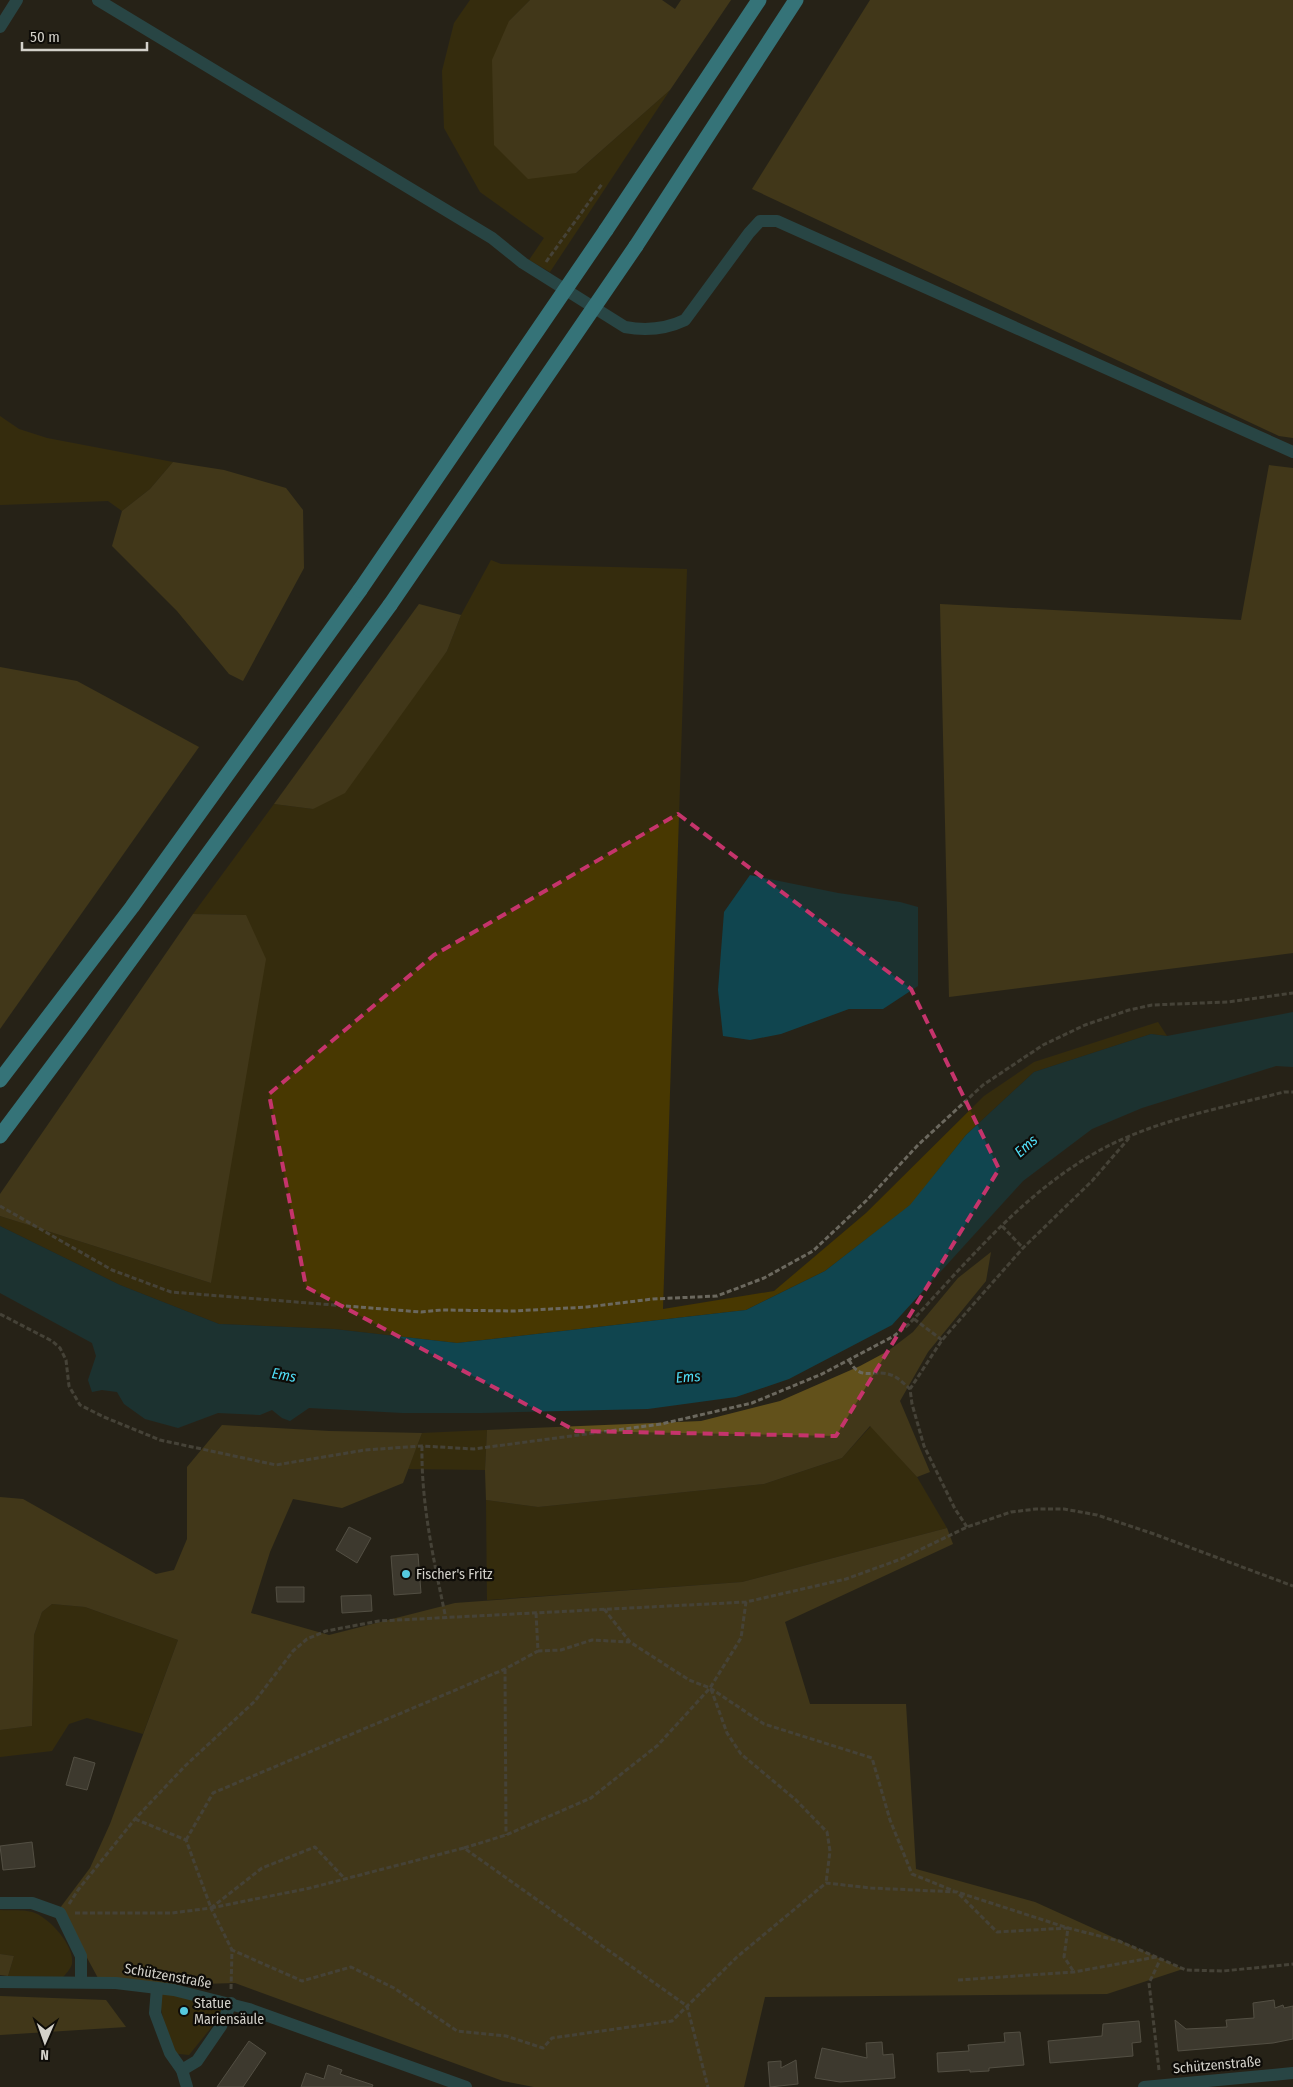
<svg xmlns="http://www.w3.org/2000/svg" width="1293" height="2087" font-family="'Fira Sans Condensed',sans-serif">
	<style>
		.green { fill: #483801 }
		.forest { fill: #62511b }
		.water { fill: #10454f }
		.building { fill: #5a564a; stroke: #888477 }
		.lines { fill: none; stroke-linecap: round; stroke-linejoin: round }
		.path { stroke: #6b685e; stroke-width: 3; stroke-dasharray: 5 2.5; stroke-linecap: butt }
		.minor { stroke: #2c6f7b; stroke-width: 12 }
		.highway { stroke: #47d4ee; stroke-width: 15 }
		.highway-bridge { stroke: #47d4ee; stroke-width: 15 }
		.marked { fill: none; stroke: #c5346c; stroke-width: 4; stroke-dasharray: 10 6; stroke-linejoin: round }
		.poi-dot { fill: #55cae0; stroke: #0e0c08; stroke-width: 2 }
		.labels { text-anchor: middle; dominant-baseline: central; stroke-width: 4.5; stroke-linejoin: round; paint-order: stroke }
		.poi-label { font-size: 14px; fill: #d3d1ca; stroke: #0e0c08; text-anchor: start }
		.street-label { font-size: 14px; fill: #d3d1ca; stroke: #0e0c08 }
		.water-label { font-size: 15px; font-style: italic; fill: #50ddf6; stroke: #0e0c08 }
	</style>
	<rect width="100%" height="100%" fill="#272318"/>
	<g class="green">
		<polygon points="470,0 530,0 509,21 576,173 670,90 550,272 529,260 544,238 480,192 444,128 442,71 454,23"/>
		<polygon points="0,416 19,429 47,438 173,462 150,489 122,511 108,501 0,505"/>
		<polygon points="491,560 501,564 687,569 663,1309 774,1291 866,1213 984,1096 1034,1062 1158,1022 1167,1036 1151,1034 1034,1072 966,1135 911,1205 825,1271 746,1310 457,1343 334,1329 219,1324 120,1285 0,1226 0,1216 211,1283 246,915 193,914 274,804 313,809 447,651 461,615"/>
		<polygon points="871,1426 917,1477 947,1528 742,1582 487,1600 486,1500 538,1507 764,1484 842,1458"/>
		<polygon points="487,1430 485,1470 408,1469 422,1433"/>
		<polygon points="52,1604 85,1607 178,1640 143,1734 87,1718 69,1724 52,1751 0,1757 0,1730 32,1726 34,1635 42,1612"/>
		<path d="M0,1910C10,1911 25,1909 35,1913C50,1919 75,1946 72,1964C71,1968 66,1974 63,1977L8,1976L14,1956L0,1954Z"/>
		<polygon points="157,1988 231,2003 189,2055 170,2053"/>
	</g>
	<g class="forest">
		<polygon points="530,0 662,0 675,9 681,0 731,0 670,90 576,173 528,179 494,145 492,60 509,21"/>
		<polygon points="870,0 1293,0 1293,438 1279,436 752,189"/>
		<polygon points="173,462 224,470 286,488 303,510 304,568 243,681 229,674 177,611 112,546 122,511 150,489"/>
		<polygon points="1269,465 1293,468 1293,953 949,997 940,604 1241,620"/>
		<polygon points="419,604 461,615 447,651 345,793 313,809 274,804"/>
		<polygon points="0,667 77,681 199,747 0,1029"/>
		<polygon points="193,914 246,915 266,959 211,1283 0,1216 0,1194"/>
		<polygon points="991,1252 986,1281 928,1352 900,1401 930,1472 917,1477 870,1426 842,1458 764,1484 538,1507 486,1500 485,1470 487,1430 701,1421 780,1401 860,1366 888,1351 913,1332 958,1278"/>
		<polygon points="222,1425 329,1431 422,1433 403,1483 342,1508 293,1499 270,1552 251,1613 329,1635 455,1603 742,1582 947,1528 953,1544 785,1622 810,1704 906,1704 916,1869 1035,1902 1183,1969 1107,1994 765,1997 744,2087 534,2087 503,2081 235,1983 166,1985 98,1978 60,1908 90,1868 110,1824 178,1640 85,1607 52,1604 42,1612 34,1635 32,1726 0,1730 0,1497 23,1499 156,1574 174,1570 187,1539 187,1467"/>
		<polygon points="0,1954 14,1956 8,1976 0,1975"/>
		<polygon points="0,1996 106,2000 126,2027 0,2035"/>
	</g>
	<g class="water">
		<polygon points="750,875 838,893 900,902 918,907 918,986 883,1009 849,1009 781,1034 750,1040 723,1036 718,990 724,912"/>
		<polygon points="1293,1012 1293,1067 1276,1066 1142,1108 1092,1129 1023,1181 892,1325 789,1379 736,1397 648,1409 481,1413 403,1413 309,1408 290,1421 282,1418 272,1410 260,1415 218,1413 178,1428 145,1419 124,1404 117,1392 102,1390 92,1392 88,1380 96,1356 92,1343 0,1293 0,1226 120,1285 219,1324 334,1329 457,1343 746,1310 825,1271 910,1205 966,1135 1034,1072 1151,1034 1167,1036"/>
	</g>
	<g class="building">
		<polygon points="349,1527 371,1538 357,1563 336,1550"/>
		<polygon points="418,1554 421,1593 394,1595 391,1556"/>
		<polygon points="276,1587 304,1587 304,1602 277,1602"/>
		<polygon points="371,1595 372,1611 342,1613 341,1596"/>
		<polygon points="74,1757 95,1763 87,1790 66,1785"/>
		<polygon points="32,1842 35,1867 3,1870 0,1846"/>
		<polygon points="1274,2000 1275,2008 1283,2005 1284,2008 1293,2006 1293,2039 1273,2043 1178,2051 1175,2020 1186,2029 1227,2027 1226,2020 1254,2018 1253,2003"/>
		<polygon points="1139,2021 1141,2042 1132,2043 1133,2056 1050,2063 1048,2041 1102,2036 1103,2024"/>
		<polygon points="1020,2032 1024,2065 989,2068 989,2071 970,2072 970,2070 938,2072 937,2053 969,2051 968,2045 1005,2042 1004,2033"/>
		<polygon points="249,2041 266,2053 243,2087 217,2087"/>
		<polygon points="882,2042 883,2055 893,2054 895,2078 840,2082 815,2078 822,2048 867,2058 866,2043"/>
		<polygon points="796,2060 798,2084 770,2087 768,2062 781,2061 781,2068"/>
		<polygon points="328,2065 342,2070 340,2074 373,2085 372,2087 301,2087 306,2073 324,2079"/>
	</g>
	<g class="lines">
		<g class="path">
			<polyline points="546,262 602,184"/>
			<polyline points="0,1206 112,1270 171,1292 421,1312 442,1310 514,1311 587,1307 653,1299 717,1296 764,1278 813,1251 868,1199 918,1145 983,1085 1043,1045 1085,1025 1129,1010 1152,1005 1228,1002 1293,993"/>
			<polyline points="1002,1226 1023,1248"/>
			<path d="M0,1314L52,1341L60,1348L66,1360L69,1386L80,1405L104,1417L160,1440L276,1465L365,1450L422,1446L474,1449L661,1424L752,1403L822,1374L894,1336L909,1324C969,1260 1027,1188 1106,1147C1160,1119 1226,1107 1284,1092H1293"/>
			<polyline points="914,1319 942,1340"/>
			<path d="M849,1360C861,1383 873,1368 891,1375C898,1377 904,1384 910,1389"/>
			<path d="M422,1446C421,1505 434,1561 446,1619"/>
			<polyline points="967,1527 955,1509 924,1446 912,1404 910,1389 942,1340 1023,1248 1092,1181 1129,1138"/>
			<polyline points="604,1609 630,1642 689,1680 710,1688 764,1724 872,1758 890,1820 912,1874 954,1891"/>
			<polyline points="536,1613 538,1651 561,1650 592,1640 629,1642"/>
			<polyline points="505,1669 506,1835"/>
			<polyline points="711,1689 727,1733 741,1754 796,1800 827,1832 830,1851 826,1883"/>
			<polyline points="135,1819 186,1840 211,1908 262,1868 315,1847 345,1879"/>
			<polyline points="186,1840 213,1793 505,1669 538,1651"/>
			<polyline points="464,1848 506,1835 591,1798 658,1745 710,1688 741,1638 746,1602"/>
			<polyline points="960,1893 1068,1928 1119,1941 1186,1970 1223,1971 1293,1964"/>
			<polyline points="69,1904 78,1890 135,1819 185,1766 255,1701 293,1651 307,1639 326,1631 379,1621 746,1602 846,1579 901,1559 967,1527 1011,1512 1036,1509 1064,1509 1097,1515 1154,1534 1293,1586"/>
			<polyline points="211,1908 310,1888 464,1848 687,2006 708,2087"/>
			<polyline points="75,1913 172,1913 211,1908 232,1950"/>
			<polyline points="958,1980 1074,1972 1156,1957"/>
			<polyline points="231,1989 232,1950 302,1981 351,1967 394,1988 457,2031 506,2036 543,2048 552,2038 672,2021 737,1957 826,1883 871,1888 957,1892 997,1932 1068,1928 1064,1957 1074,1972"/>
			<polyline points="1159,2070 1149,1983 1160,1960"/>
		</g>
		<g class="minor">
			<path d="M98,0L492,238L523,263L625,327C646,331 666,329 685,320L749,233L760,221H777L1293,452"/>
			<polyline points="0,27 17,0"/>
			<polyline points="0,1903 32,1903 60,1913 81,1956 81,1981"/>
			<polyline points="0,1982 116,1983 174,1990 249,2009 466,2087"/>
			<polyline points="157,1988 155,2013 170,2053 182,2070 187,2087"/>
			<polyline points="182,2070 197,2061 221,2026 231,2003"/>
			<polyline points="1144,2087 1293,2073"/>
		</g>
		<g class="highway">
			<polyline points="606,230 759,0"/>
			<polyline points="636,246 796,0"/>
			<polyline points="0,1080 132,907 360,590"/>
			<polyline points="0,1136 80,1029 390,605"/>
		</g>
		<g class="highway-bridge">
			<polyline points="360,590 606,230"/>
			<polyline points="390,605 636,246"/>
		</g>
	</g>
	<path d="M0 0H1293V2087H0ZM678,814L911,989L999,1169L836,1436L576,1431L306,1287L269,1094L434,955Z" fill="#272318" fill-opacity=".55" fill-rule="evenodd"/>
	<path class="marked" d="M678,814L911,989L999,1169L836,1436L576,1431L306,1287L269,1094L434,955Z"/>
	<g class="poi-dot">
		<circle cx="406" cy="1574" r="5"/>
		<circle cx="184" cy="2011" r="5"/>
	</g>
	<g class="labels">
		<g class="poi-label">
			<text x="416" y="1574">Fischer's Fritz</text>
			<text x="194" y="2003">Statue<tspan x="194" dy="16">Mariensäule</tspan></text>
		</g>
		<g class="street-label">
			<text transform="translate(168 1976) rotate(10)">Schützenstraße</text>
			<text transform="translate(1217 2065) rotate(-5)">Schützenstraße</text>
		</g>
		<g class="water-label">
			<text transform="translate(1026 1146) rotate(-41)">Ems</text>
			<text transform="translate(284 1375) rotate(10)">Ems</text>
			<text transform="translate(688 1377) rotate(-4)">Ems</text>
		</g>
	</g>
	<g transform="translate(45 2042) rotate(182)" stroke="#0e0c08" stroke-width="4" paint-order="stroke">
	<path d="M0-4L9 19L0 12L-9 19Z" fill="#d3d1ca"/>
	<text y="-8" font-size="14" font-weight="bold" text-anchor="middle" fill="#d3d1ca">N</text>
	</g>
	<path d="M22 42v8h125v-8" fill="none" stroke="#d3d1ca" stroke-width="2.5"/>
	<text x="30" y="42" font-size="15" fill="#d3d1ca" stroke="#0e0c08" stroke-width="4" paint-order="stroke">50 m</text>
</svg>
